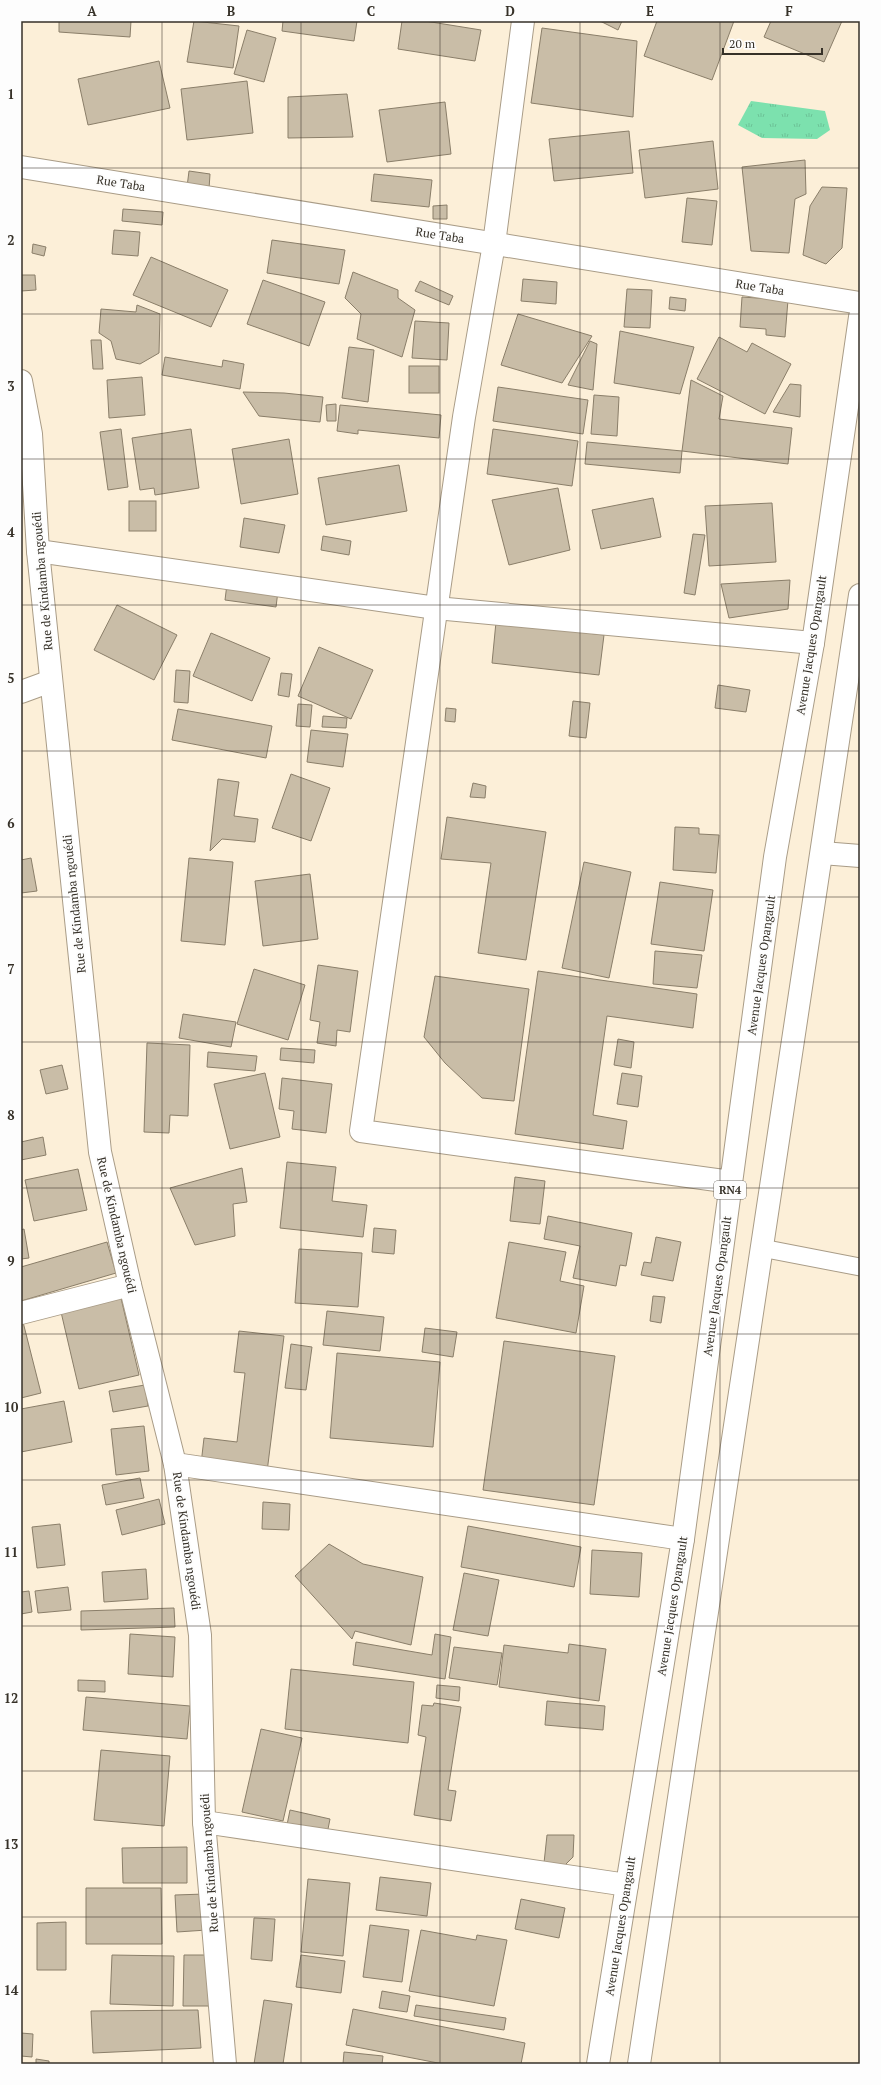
<svg xmlns="http://www.w3.org/2000/svg" width="881" height="2085" font-family="'PT Serif',serif">
	<style>
		.grass { fill: url(#grass-tufts) }
		.building { fill: #c9bda7; stroke: #8a7e69 }
		.lines { fill: none; stroke-linecap: round; stroke-linejoin: round }
		.lane-casing { stroke: #a99c87; stroke-width: 19 }
		.street-casing { stroke: #a99c87; stroke-width: 24 }
		.secondary-casing { stroke: #a99c87; stroke-width: 24 }
		.highway-casing { stroke: #a99c87; stroke-width: 24 }
		.lane { stroke: #fff; stroke-width: 17 }
		.street { stroke: #fff; stroke-width: 22 }
		.secondary { stroke: #fff; stroke-width: 22 }
		.highway { stroke: #fff; stroke-width: 22 }
		.grid { fill: none; stroke: #363128; stroke-width: 1; stroke-opacity: 0.55 }
		.labels { text-anchor: middle; dominant-baseline: central; stroke-width: 4; stroke-linejoin: round; paint-order: stroke }
		.shield { fill: #fdfdfd; stroke: #726e68; stroke-width: 1 }
		.shield-label { font-size: 11px; font-weight: bold; fill: #363128 }
		.street-label { font-size: 12px; fill: #363128; stroke: #fdfdfd }
		.neatline { fill: none; stroke: #363128; stroke-width: 1.5 }
		.grid-label { font-size: 13px; text-anchor: middle; font-weight: bold; fill: #363128 }
	</style>
	<defs>
		<pattern id="grass-tufts" width="24" height="20" patternUnits="userSpaceOnUse"><rect width="24" height="20" fill="#7ce1ae"/><path d="M3 7l-1-3M5 7V3M7 7l1-3M15 17l-1-3M17 17v-4M19 17l1-3" fill="none" stroke="#6cc296"/></pattern>
	</defs>
	<rect width="100%" height="100%" fill="#fcefd8"/>
	<polygon class="grass" points="751,101 825,111 830,130 817,139 762,138 738,125"/>
	<g class="building">
		<polygon points="59,21 131,21 130,37 59,32"/>
		<polygon points="194,21 239,26 233,68 187,62"/>
		<polygon points="283,21 357,21 354,41 282,31"/>
		<polygon points="402,21 425,21 481,30 475,61 398,49"/>
		<polygon points="600,21 622,21 618,30"/>
		<polygon points="657,21 734,21 712,80 644,56"/>
		<polygon points="771,21 842,21 824,62 764,37"/>
		<polygon points="542,28 637,41 633,117 531,103"/>
		<polygon points="247,30 276,38 264,82 234,74"/>
		<polygon points="159,61 170,108 88,125 78,79"/>
		<polygon points="247,81 253,133 187,140 181,89"/>
		<polygon points="347,94 353,137 288,138 288,97"/>
		<polygon points="445,102 451,154 387,162 379,110"/>
		<polygon points="629,131 633,173 554,181 549,139"/>
		<polygon points="713,141 718,189 645,198 639,150"/>
		<polygon points="805,160 806,194 795,199 789,253 751,251 742,167"/>
		<polygon points="189,171 210,174 209,189 187,187"/>
		<polygon points="374,174 432,180 429,207 371,201"/>
		<polygon points="822,187 847,188 842,248 826,264 803,255 810,206"/>
		<polygon points="687,198 717,201 712,245 682,242"/>
		<polygon points="447,205 447,219 433,219 433,206"/>
		<polygon points="123,209 163,212 162,225 122,221"/>
		<polygon points="114,230 140,232 138,256 112,254"/>
		<polygon points="272,240 345,250 339,284 267,273"/>
		<polygon points="33,244 46,247 44,256 32,253"/>
		<polygon points="151,257 228,290 211,327 133,295"/>
		<polygon points="353,272 398,290 398,298 415,310 402,357 357,339 361,314 345,298"/>
		<polygon points="21,275 35,275 36,290 21,291"/>
		<polygon points="523,279 557,282 556,304 521,301"/>
		<polygon points="263,280 325,302 309,346 247,324"/>
		<polygon points="420,281 453,296 449,305 415,291"/>
		<polygon points="627,289 652,290 650,328 624,327"/>
		<polygon points="670,297 686,299 685,311 669,309"/>
		<polygon points="742,297 788,300 785,337 766,335 766,329 740,327"/>
		<polygon points="137,305 160,314 159,353 140,364 116,359 111,341 99,333 101,309 136,312"/>
		<polygon points="518,314 592,336 562,383 501,365"/>
		<polygon points="415,321 449,323 447,360 412,358"/>
		<polygon points="620,331 694,347 680,394 614,383"/>
		<polygon points="719,337 747,352 752,343 791,364 765,414 697,379"/>
		<polygon points="91,340 101,340 103,369 93,369"/>
		<polygon points="590,341 597,344 593,390 568,385"/>
		<polygon points="349,347 374,350 368,402 342,398"/>
		<polygon points="165,357 222,367 223,360 244,364 240,389 162,375"/>
		<rect x="409" y="366" width="30" height="27"/>
		<polygon points="142,377 145,415 109,418 107,380"/>
		<polygon points="691,380 723,396 719,419 792,428 788,464 682,451"/>
		<polygon points="790,384 801,385 800,417 773,412"/>
		<polygon points="498,387 588,400 583,434 493,421"/>
		<polygon points="243,392 284,393 323,397 320,422 259,416"/>
		<polygon points="594,395 619,397 617,436 591,434"/>
		<polygon points="336,404 336,421 327,421 326,405"/>
		<polygon points="340,405 441,415 439,438 358,430 358,434 337,431"/>
		<polygon points="121,429 128,487 108,490 100,432"/>
		<polygon points="191,429 199,488 155,495 154,488 140,490 132,438"/>
		<polygon points="493,429 578,441 572,486 487,474"/>
		<polygon points="289,439 298,494 241,504 232,449"/>
		<polygon points="587,442 682,451 680,473 585,464"/>
		<polygon points="399,465 407,511 326,525 318,478"/>
		<polygon points="558,488 570,550 509,565 492,500"/>
		<polygon points="653,498 661,537 601,549 592,510"/>
		<rect x="129" y="501" width="27" height="30"/>
		<polygon points="772,503 776,562 709,566 705,506"/>
		<polygon points="244,518 285,525 279,553 240,547"/>
		<polygon points="693,534 705,535 695,595 684,593"/>
		<polygon points="323,536 351,541 349,555 321,550"/>
		<polygon points="790,580 788,609 729,618 721,584"/>
		<polygon points="227,584 278,591 276,607 225,600"/>
		<polygon points="117,605 177,635 154,680 94,650"/>
		<polygon points="496,622 604,635 599,675 492,663"/>
		<polygon points="211,633 270,658 252,701 193,676"/>
		<polygon points="319,647 373,670 351,719 298,696"/>
		<polygon points="176,670 190,671 188,703 174,702"/>
		<polygon points="281,673 292,674 289,697 278,695"/>
		<polygon points="718,685 750,690 746,712 715,708"/>
		<polygon points="573,701 590,703 586,738 569,736"/>
		<polygon points="298,704 312,705 310,727 296,726"/>
		<polygon points="446,708 456,709 455,722 445,721"/>
		<polygon points="178,709 272,726 266,758 172,740"/>
		<polygon points="323,716 347,718 346,728 322,727"/>
		<polygon points="311,730 348,734 343,767 307,762"/>
		<polygon points="291,774 330,788 311,841 272,828"/>
		<polygon points="218,779 239,782 234,816 258,819 255,842 222,839 210,851"/>
		<polygon points="473,783 486,786 485,798 470,797"/>
		<polygon points="447,817 546,832 526,960 478,953 491,863 441,859"/>
		<polygon points="675,827 699,828 699,834 719,835 716,873 673,870"/>
		<polygon points="31,858 37,891 21,893 21,860"/>
		<polygon points="189,858 233,862 225,945 181,941"/>
		<polygon points="584,862 631,872 609,978 562,968"/>
		<polygon points="310,874 318,939 263,946 255,881"/>
		<polygon points="660,882 713,890 704,951 651,944"/>
		<polygon points="655,951 702,955 697,988 653,984"/>
		<polygon points="318,965 358,971 350,1032 337,1030 336,1046 317,1043 320,1022 310,1020"/>
		<polygon points="254,969 305,985 288,1040 237,1024"/>
		<polygon points="538,971 697,994 693,1028 607,1016 593,1115 627,1121 623,1149 515,1134"/>
		<polygon points="435,976 529,989 514,1101 482,1098 445,1063 424,1037"/>
		<polygon points="183,1014 236,1022 231,1047 179,1038"/>
		<polygon points="618,1039 634,1042 631,1068 614,1065"/>
		<polygon points="147,1043 190,1045 188,1116 170,1115 169,1133 144,1132"/>
		<polygon points="281,1048 315,1050 314,1063 280,1060"/>
		<polygon points="208,1052 257,1056 255,1071 207,1067"/>
		<polygon points="62,1065 68,1089 46,1094 40,1070"/>
		<polygon points="265,1073 280,1137 230,1149 214,1084"/>
		<polygon points="622,1073 642,1076 638,1107 617,1104"/>
		<polygon points="282,1078 332,1084 326,1133 292,1129 294,1111 279,1109"/>
		<polygon points="43,1137 46,1155 21,1160 21,1142"/>
		<polygon points="287,1162 336,1167 332,1201 367,1205 363,1237 280,1228"/>
		<polygon points="242,1168 247,1202 233,1204 235,1236 195,1245 170,1188"/>
		<polygon points="78,1169 87,1210 34,1221 25,1180"/>
		<polygon points="515,1177 545,1181 540,1224 510,1221"/>
		<polygon points="548,1216 632,1233 626,1266 620,1265 616,1286 573,1278 580,1246 544,1239"/>
		<polygon points="374,1228 396,1230 394,1254 372,1252"/>
		<polygon points="24,1229 29,1258 21,1259 21,1230"/>
		<polygon points="656,1237 681,1242 673,1281 641,1275 644,1262 651,1263"/>
		<polygon points="107,1242 116,1273 21,1301 21,1267"/>
		<polygon points="509,1242 566,1252 560,1281 584,1286 576,1333 496,1318"/>
		<polygon points="299,1249 362,1253 358,1307 295,1303"/>
		<polygon points="653,1296 665,1297 661,1323 650,1321"/>
		<polygon points="121,1298 139,1375 79,1389 61,1312"/>
		<polygon points="327,1311 384,1317 380,1351 323,1345"/>
		<polygon points="21,1322 23,1322 41,1393 21,1398"/>
		<polygon points="425,1328 457,1332 453,1357 422,1352"/>
		<polygon points="239,1331 284,1336 267,1472 201,1464 204,1438 237,1442 245,1373 234,1372"/>
		<polygon points="504,1341 615,1356 594,1505 483,1490"/>
		<polygon points="291,1344 312,1347 306,1390 285,1388"/>
		<polygon points="337,1353 440,1362 433,1447 330,1438"/>
		<polygon points="145,1385 148,1406 113,1412 109,1391"/>
		<polygon points="64,1401 72,1442 21,1452 21,1409"/>
		<polygon points="144,1426 149,1471 116,1475 111,1429"/>
		<polygon points="140,1478 144,1498 106,1505 102,1485"/>
		<polygon points="159,1499 165,1524 122,1535 116,1510"/>
		<polygon points="263,1502 290,1504 289,1530 262,1529"/>
		<polygon points="60,1524 65,1565 37,1568 32,1527"/>
		<polygon points="468,1526 581,1547 574,1587 461,1567"/>
		<polygon points="329,1544 363,1564 423,1577 411,1645 355,1631 352,1639 295,1576"/>
		<polygon points="592,1550 642,1553 639,1597 590,1594"/>
		<polygon points="146,1569 148,1599 104,1602 102,1572"/>
		<polygon points="464,1573 499,1580 488,1636 453,1630"/>
		<polygon points="68,1587 71,1610 38,1613 35,1591"/>
		<polygon points="29,1591 32,1612 21,1614 21,1592"/>
		<polygon points="174,1608 175,1627 81,1630 81,1611"/>
		<polygon points="130,1634 175,1637 173,1677 128,1674"/>
		<polygon points="435,1634 451,1637 445,1679 353,1665 356,1642 432,1655"/>
		<polygon points="569,1644 606,1649 599,1701 499,1687 504,1645 568,1653"/>
		<polygon points="454,1647 502,1653 497,1685 449,1678"/>
		<polygon points="291,1669 414,1682 408,1743 285,1729"/>
		<polygon points="78,1680 105,1681 105,1692 78,1691"/>
		<polygon points="437,1685 460,1687 459,1701 436,1698"/>
		<polygon points="86,1697 190,1706 187,1739 83,1730"/>
		<polygon points="547,1701 605,1706 603,1730 545,1725"/>
		<polygon points="434,1703 461,1707 448,1790 456,1791 451,1821 414,1815 426,1737 418,1735 422,1705 433,1706"/>
		<polygon points="261,1729 302,1738 283,1821 242,1812"/>
		<polygon points="101,1750 170,1756 164,1826 94,1820"/>
		<polygon points="290,1810 330,1819 327,1834 287,1825"/>
		<polygon points="547,1835 574,1835 573,1857 564,1866 544,1863"/>
		<polygon points="187,1847 187,1883 123,1883 122,1848"/>
		<polygon points="380,1877 431,1883 427,1916 376,1910"/>
		<polygon points="308,1879 350,1883 343,1956 301,1952"/>
		<polygon points="86,1888 161,1888 162,1944 86,1944"/>
		<polygon points="205,1894 207,1930 177,1932 175,1895"/>
		<polygon points="521,1899 565,1908 559,1938 515,1929"/>
		<polygon points="254,1918 275,1919 272,1961 251,1959"/>
		<polygon points="66,1922 66,1970 37,1970 37,1923"/>
		<polygon points="370,1925 409,1930 402,1982 363,1977"/>
		<polygon points="421,1930 476,1940 477,1935 507,1940 494,2006 409,1991"/>
		<polygon points="112,1955 174,1956 173,2006 110,2004"/>
		<polygon points="184,1955 211,1955 209,2006 183,2006"/>
		<polygon points="301,1955 345,1961 341,1993 296,1987"/>
		<polygon points="382,1991 410,1996 407,2012 379,2008"/>
		<polygon points="264,2000 292,2004 283,2064 254,2064"/>
		<polygon points="416,2005 506,2018 504,2030 414,2016"/>
		<polygon points="353,2009 525,2043 521,2064 443,2064 346,2045"/>
		<polygon points="198,2010 201,2048 93,2053 91,2011"/>
		<polygon points="21,2033 33,2034 32,2057 21,2056"/>
		<polygon points="344,2052 383,2056 382,2064 343,2064"/>
		<polygon points="36,2059 49,2061 49,2064 36,2064"/>
	</g>
	<g class="lines">
		<defs>
			<polyline id="lane" points="762,1248 860,1267"/>
			<g id="street">
				<polyline points="523,21 494,244 464,417 361,1131 731,1182"/>
				<polyline points="21,167 860,303"/>
				<polyline points="21,381 31,434 38,551 100,1152 130,1285 175,1464 200,1635 204,1822 225,2064"/>
				<polyline points="38,551 436,608 813,643"/>
				<polyline points="21,692 51,681"/>
				<polyline points="21,1313 130,1285"/>
				<polyline points="175,1464 683,1539"/>
				<polyline points="204,1822 627,1885"/>
			</g>
			<polyline id="secondary" points="822,853 860,856"/>
			<g id="highway">
				<polyline points="598,2064 683,1539 775,857 813,643 860,317"/>
				<polyline points="639,2064 860,595"/>
			</g>
		</defs>
		<use href="#lane" class="lane-casing"/>
		<use href="#street" class="street-casing"/>
		<use href="#secondary" class="secondary-casing"/>
		<use href="#highway" class="highway-casing"/>
		<use href="#lane" class="lane"/>
		<use href="#street" class="street"/>
		<use href="#secondary" class="secondary"/>
		<use href="#highway" class="highway"/>
	</g>
	<path class="grid" d="M162,21V2064M301,21V2064M440,21V2064M580,21V2064M720,21V2064M21,168H860M21,314H860M21,459H860M21,605H860M21,751H860M21,897H860M21,1042H860M21,1188H860M21,1334H860M21,1480H860M21,1626H860M21,1771H860M21,1917H860"/>
	<g class="labels">
		<rect class="shield" x="714" y="1181" width="32" height="18" rx="3"/>
		<g class="shield-label">
			<text x="730" y="1190">RN4</text>
		</g>
		<g class="street-label">
			<text transform="translate(121 183) rotate(9)">Rue Taba</text>
			<text transform="translate(440 235) rotate(9)">Rue Taba</text>
			<text transform="translate(760 287) rotate(9)">Rue Taba</text>
			<text transform="translate(42 581) rotate(-95)">Rue de Kindamba ngouédi</text>
			<text transform="translate(811 645) rotate(-81)">Avenue Jacques Opangault</text>
			<text transform="translate(74 904) rotate(-96)">Rue de Kindamba ngouédi</text>
			<text transform="translate(761 965) rotate(-82)">Avenue Jacques Opangault</text>
			<text transform="translate(117 1225) rotate(77)">Rue de Kindamba ngouédi</text>
			<text transform="translate(717 1286) rotate(-82)">Avenue Jacques Opangault</text>
			<text transform="translate(187 1541) rotate(82)">Rue de Kindamba ngouédi</text>
			<text transform="translate(672 1606) rotate(-81)">Avenue Jacques Opangault</text>
			<text transform="translate(209 1863) rotate(-94)">Rue de Kindamba ngouédi</text>
			<text transform="translate(620 1926) rotate(-81)">Avenue Jacques Opangault</text>
		</g>
	</g>
	<rect width="881" height="2085" fill="none" stroke="#fdfdfd" stroke-width="44"/>
	<path d="M723 48v6h99v-6" fill="none" stroke="#363128" stroke-width="2"/>
	<text x="729" y="48" font-size="12" fill="#363128" stroke="#fdfdfd" stroke-width="3" paint-order="stroke">20 m</text>
	<rect x="22" y="22" width="837" height="2041" class="neatline"/>
	<g class="grid-label">
		<text x="92" y="16">A</text>
		<text x="231" y="16">B</text>
		<text x="371" y="16">C</text>
		<text x="510" y="16">D</text>
		<text x="650" y="16">E</text>
		<text x="789" y="16">F</text>
		<text x="11" y="99">1</text>
		<text x="11" y="245">2</text>
		<text x="11" y="391">3</text>
		<text x="11" y="537">4</text>
		<text x="11" y="683">5</text>
		<text x="11" y="828">6</text>
		<text x="11" y="974">7</text>
		<text x="11" y="1120">8</text>
		<text x="11" y="1266">9</text>
		<text x="11" y="1412">10</text>
		<text x="11" y="1557">11</text>
		<text x="11" y="1703">12</text>
		<text x="11" y="1849">13</text>
		<text x="11" y="1995">14</text>
	</g>
</svg>
